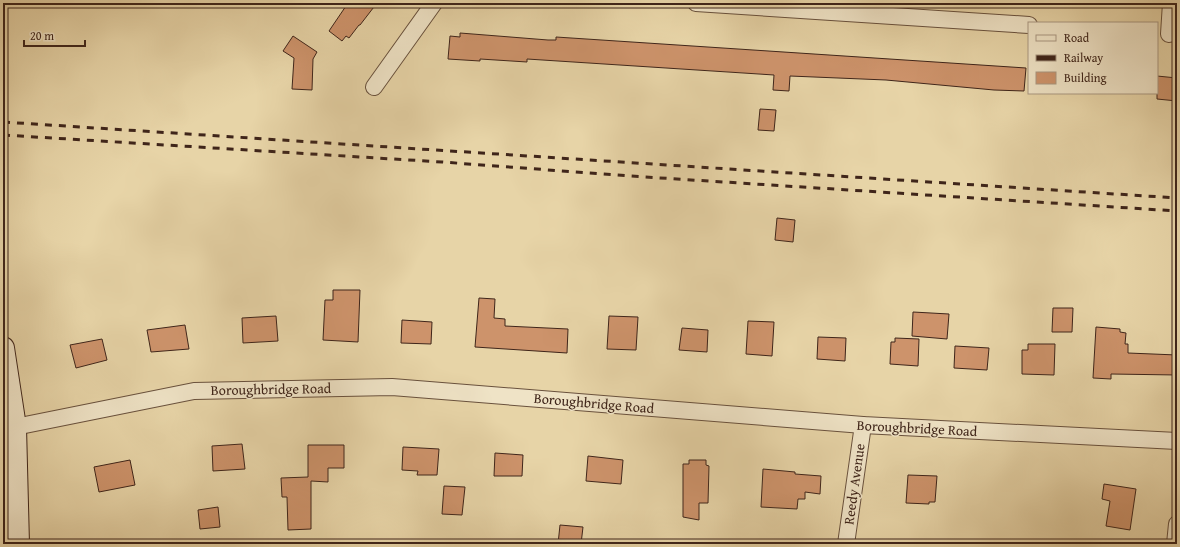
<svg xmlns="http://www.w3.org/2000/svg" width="1180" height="547" font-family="'Gentium Book Plus',serif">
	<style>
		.building { fill: #cd936b; stroke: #3f251a }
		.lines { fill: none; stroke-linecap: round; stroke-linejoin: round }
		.street-casing { stroke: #69513d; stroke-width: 18 }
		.secondary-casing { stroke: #3f251a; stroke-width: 24 }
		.street { stroke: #efe3c6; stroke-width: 16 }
		.secondary { stroke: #efe3c6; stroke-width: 22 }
		.rail { stroke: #3f251a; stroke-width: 3; stroke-dasharray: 7 7; stroke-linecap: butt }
		.labels { text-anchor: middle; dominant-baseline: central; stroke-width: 3; stroke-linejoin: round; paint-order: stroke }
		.street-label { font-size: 14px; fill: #3f251a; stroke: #efe3c6 }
	</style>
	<rect width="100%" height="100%" fill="#e7d4a7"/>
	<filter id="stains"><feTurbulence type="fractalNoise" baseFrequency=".005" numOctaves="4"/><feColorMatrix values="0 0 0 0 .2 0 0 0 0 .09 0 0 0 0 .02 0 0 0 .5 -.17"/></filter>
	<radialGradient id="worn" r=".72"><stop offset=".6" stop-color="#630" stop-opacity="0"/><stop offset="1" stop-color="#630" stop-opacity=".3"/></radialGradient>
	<g class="building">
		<polygon points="348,3 377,3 360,25 359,25 349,38 346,36 342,41 329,31"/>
		<polygon points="460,33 548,40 556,40 556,37 1026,68 1024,91 994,90 886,80 790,76 789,91 773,90 774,75 527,59 527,62 480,59 480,61 448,59 450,36 460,37"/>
		<polygon points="293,36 317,52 313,59 312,90 292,89 294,58 283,51"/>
		<polygon points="1157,76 1177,78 1177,101 1157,99"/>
		<polygon points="760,109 776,110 774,131 758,130"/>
		<polygon points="777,218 795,220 793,242 775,240"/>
		<polygon points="333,290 360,290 358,342 323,340 325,300 333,300"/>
		<polygon points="479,298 495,299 494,318 505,319 505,326 568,329 567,353 475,347"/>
		<polygon points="1053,308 1073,308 1072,332 1052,332"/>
		<polygon points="913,312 949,314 947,339 912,336"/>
		<polygon points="276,316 278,341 243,343 242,318"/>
		<polygon points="609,316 638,317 636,350 607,349"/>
		<polygon points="402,320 432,322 431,344 401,343"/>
		<polygon points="748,321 774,322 772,356 746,354"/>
		<polygon points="185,325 189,349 151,352 147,330"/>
		<polygon points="1096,327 1120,329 1120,332 1126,333 1125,344 1128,344 1128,353 1177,355 1177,375 1111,374 1111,379 1093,378"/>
		<polygon points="682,328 708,330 707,352 679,350"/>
		<polygon points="818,337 846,338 845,361 817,359"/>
		<polygon points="895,338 919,339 918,366 890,364 891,342 895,342"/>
		<polygon points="102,339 107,360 76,368 70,345"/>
		<polygon points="1028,344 1055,344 1054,375 1022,374 1022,350 1028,350"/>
		<polygon points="955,346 989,348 987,370 954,368"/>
		<polygon points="242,444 245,469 213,471 212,446"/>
		<polygon points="308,445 344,445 344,468 328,468 328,482 311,481 311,529 288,530 287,497 282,497 281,478 308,477"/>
		<polygon points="403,447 439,449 437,475 417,475 418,471 402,470"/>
		<polygon points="495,453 523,455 522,476 494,476"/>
		<polygon points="588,456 623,460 621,484 586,481"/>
		<polygon points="130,460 135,485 99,492 94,467"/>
		<polygon points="689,460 706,460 706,465 709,466 708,503 699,503 699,520 683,517 683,464 689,464"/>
		<polygon points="763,469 795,472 795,474 821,476 820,494 805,492 805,499 798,499 797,509 761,507"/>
		<polygon points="908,475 937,476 935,502 929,502 929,504 906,503"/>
		<polygon points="1104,484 1136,489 1130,530 1106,526 1110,501 1102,499"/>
		<polygon points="444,486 465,487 462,515 442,514"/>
		<polygon points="218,507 220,527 200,529 198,510"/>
		<polygon points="560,525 583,527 581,544 558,544"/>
	</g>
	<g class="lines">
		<defs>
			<g id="street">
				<polyline points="696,3 1029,25"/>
				<polyline points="1169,34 1171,3"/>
				<polyline points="374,87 434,3"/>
				<polyline points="15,427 194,391 392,387 863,425 1177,441"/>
				<polyline points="846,544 863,425"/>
				<polyline points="1175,544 1177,524"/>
			</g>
			<polyline id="secondary" points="3,348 15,427 18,544"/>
		</defs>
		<use href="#street" class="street-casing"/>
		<use href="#secondary" class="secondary-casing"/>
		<use href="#street" class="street"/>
		<use href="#secondary" class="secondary"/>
		<g class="rail">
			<polyline points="3,122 1177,198"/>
			<polyline points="3,135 442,162 630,176 1177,211"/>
		</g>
	</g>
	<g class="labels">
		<g class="street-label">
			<text transform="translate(271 389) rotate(-1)">Boroughbridge Road</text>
			<text transform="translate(594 403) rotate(5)">Boroughbridge Road</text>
			<text transform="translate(917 428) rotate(3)">Boroughbridge Road</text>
			<text transform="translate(854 484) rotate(-82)">Reedy Avenue</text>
		</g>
	</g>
	<rect width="1180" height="547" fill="none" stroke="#e7d4a7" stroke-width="16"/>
	<rect x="4" y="4" width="1172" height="539" fill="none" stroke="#3f251a" stroke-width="2"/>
	<rect x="8" y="8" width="1164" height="531" fill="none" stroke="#3f251a"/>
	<rect x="1028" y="22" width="130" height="72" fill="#efe3c6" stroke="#a99781"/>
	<rect x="1036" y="35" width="20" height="6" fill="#efe3c6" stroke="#a99781"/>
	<text x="1064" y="42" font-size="12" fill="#3f251a">Road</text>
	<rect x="1036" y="55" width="20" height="6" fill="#3f251a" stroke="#a99781"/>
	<text x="1064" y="62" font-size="12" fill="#3f251a">Railway</text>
	<rect x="1036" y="72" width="20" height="12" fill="#cd936b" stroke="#a99781"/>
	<text x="1064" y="82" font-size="12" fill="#3f251a">Building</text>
	<path d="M24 40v6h61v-6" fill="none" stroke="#3f251a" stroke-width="2"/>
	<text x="30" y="40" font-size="12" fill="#3f251a" stroke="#efe3c6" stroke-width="3" paint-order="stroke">20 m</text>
	<rect width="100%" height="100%" filter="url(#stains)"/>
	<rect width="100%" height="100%" fill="url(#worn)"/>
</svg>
